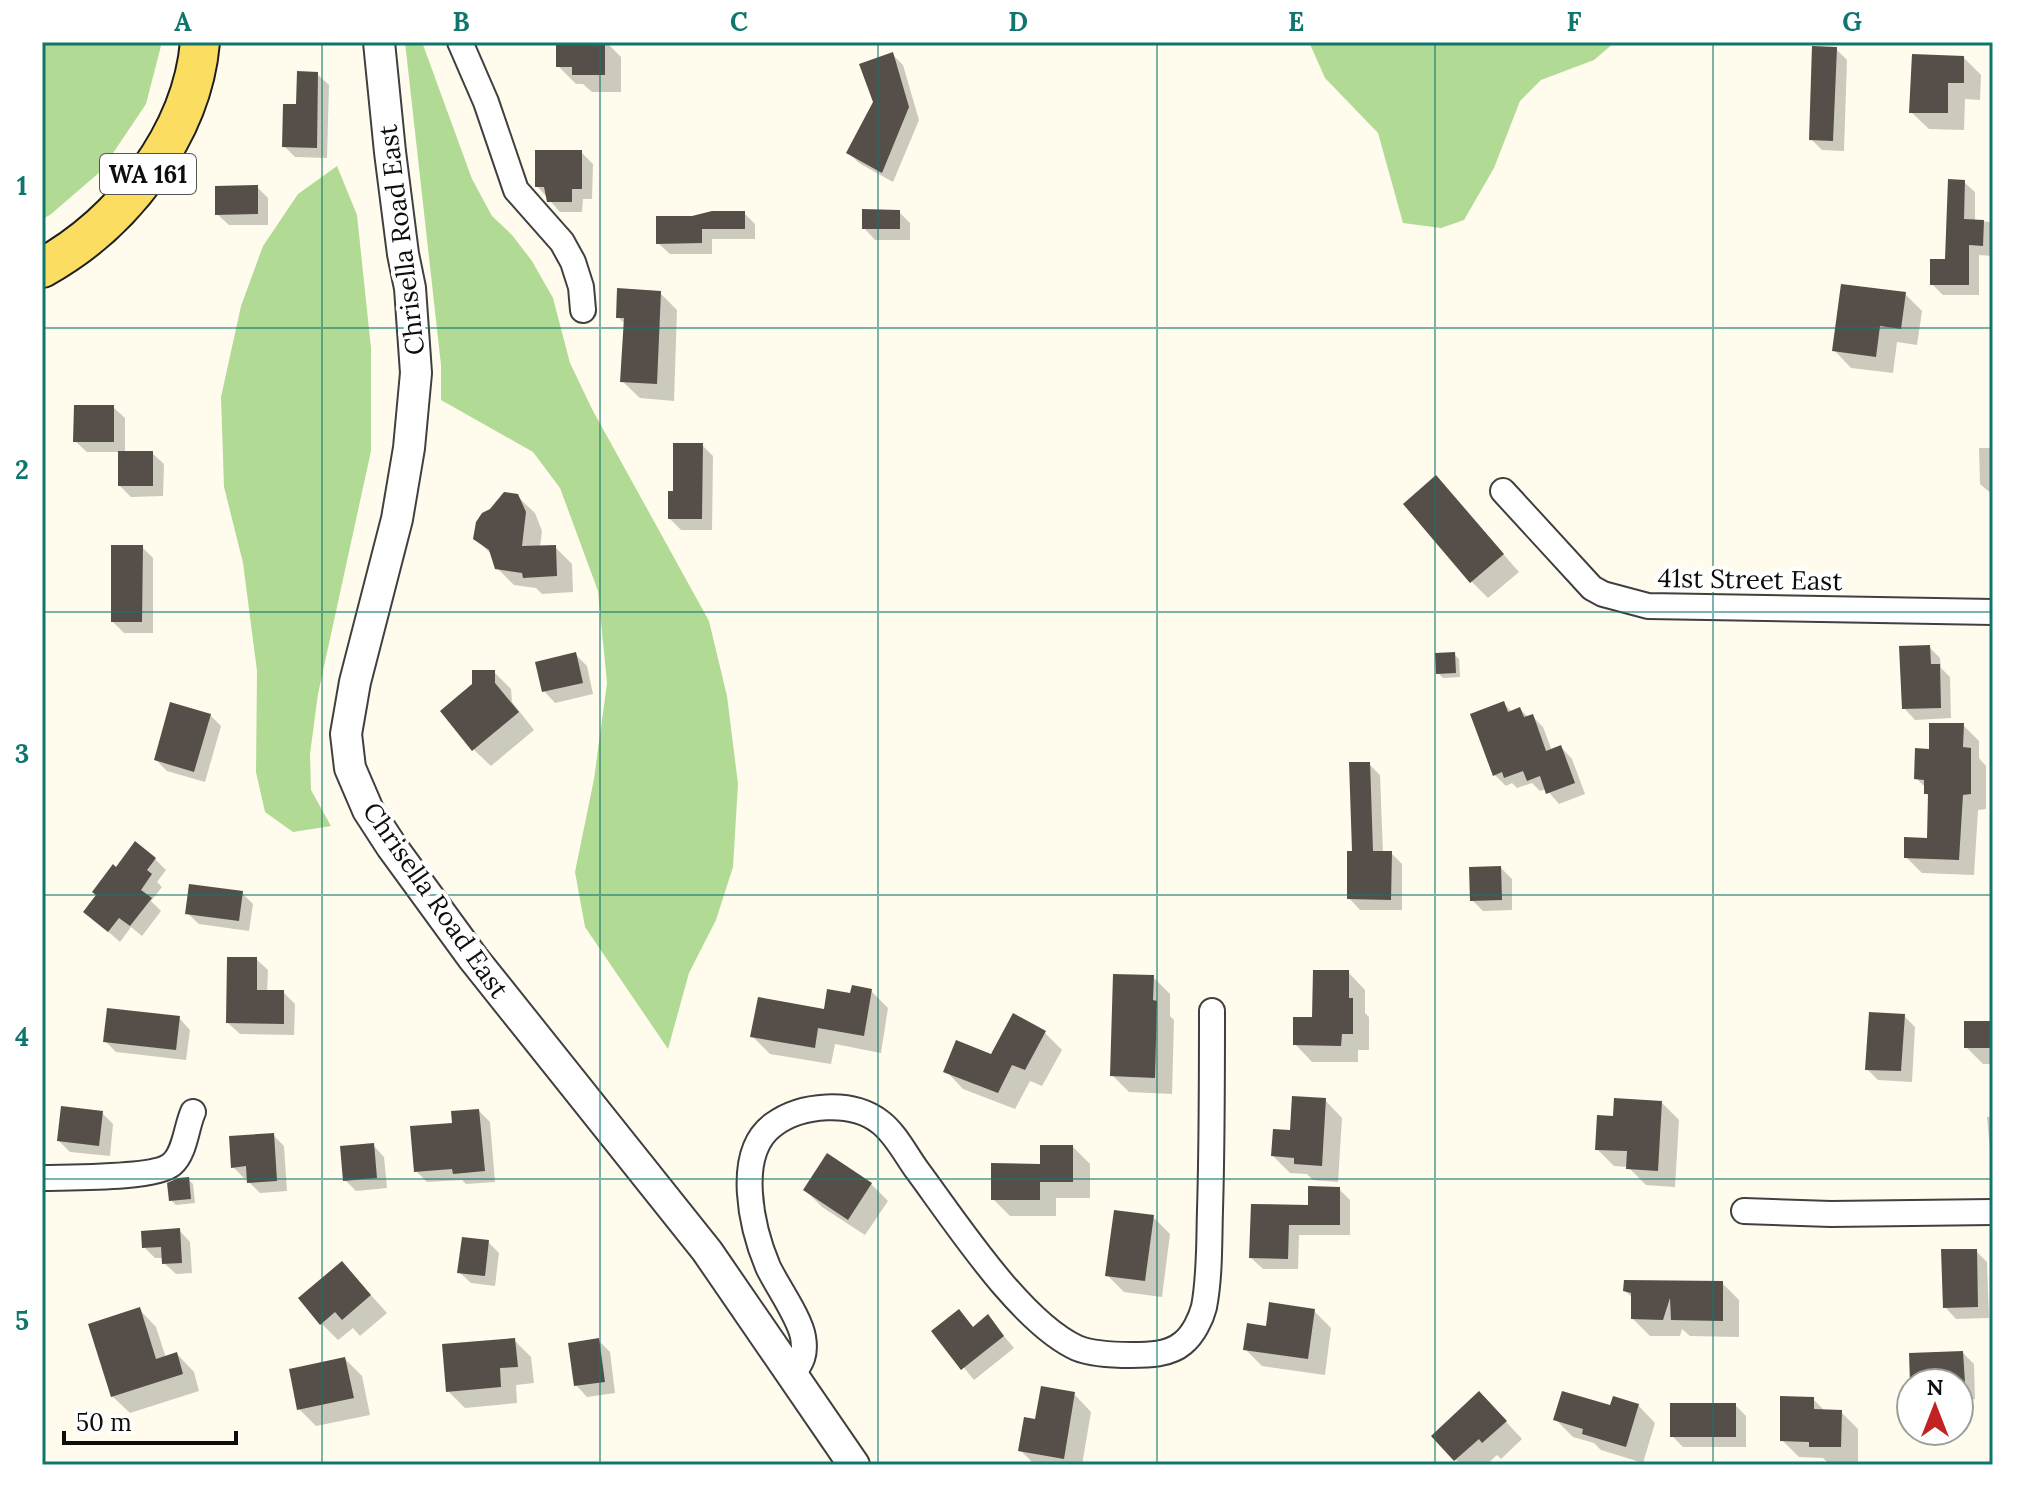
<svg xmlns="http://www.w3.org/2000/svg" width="2035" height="1507" font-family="Lora,serif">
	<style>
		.forest { fill: #b1db95 }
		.shadow { fill: #0003 }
		.building { fill: #564f49 }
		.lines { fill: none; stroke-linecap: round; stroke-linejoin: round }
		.minor-casing { stroke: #404040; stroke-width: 28 }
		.tertiary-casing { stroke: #404040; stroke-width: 34 }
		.primary-casing { stroke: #1e1e1e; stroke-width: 42 }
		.minor { stroke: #fff; stroke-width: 24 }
		.tertiary { stroke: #fff; stroke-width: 30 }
		.primary { stroke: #fbde61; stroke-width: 38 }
		.grid { fill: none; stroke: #0f766e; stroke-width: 2; stroke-opacity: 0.55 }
		.labels { text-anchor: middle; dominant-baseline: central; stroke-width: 8; stroke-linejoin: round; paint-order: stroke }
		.shield { fill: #fff; stroke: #565656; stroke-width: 2 }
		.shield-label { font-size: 24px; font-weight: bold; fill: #0d0d0d }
		.street-label { font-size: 26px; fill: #0d0d0d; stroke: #fff }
		.neatline { fill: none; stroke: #0f766e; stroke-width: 3 }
		.grid-label { font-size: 26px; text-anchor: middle; font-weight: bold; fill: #0f766e }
	</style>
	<rect width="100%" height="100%" fill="#fffced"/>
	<g class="forest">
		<polygon points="42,42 162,42 146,104 101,171 50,215 42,219"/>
		<polygon points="405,42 422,42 472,179 492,216 512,235 532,261 553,298 570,363 592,409 709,621 727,696 738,784 733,867 716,920 689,973 668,1049 585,927 575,872 594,779 607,683 598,591 560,488 533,452 441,400 441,365"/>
		<polygon points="1309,42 1615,42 1594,60 1541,80 1520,101 1494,168 1464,220 1441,228 1403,223 1378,133 1325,78"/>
		<polygon points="337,166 357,215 371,348 371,451 318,694 310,754 311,790 331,826 293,832 265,812 256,772 257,671 243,563 224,487 221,397 241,306 263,246 298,194"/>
	</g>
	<g class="shadow">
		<polygon points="558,42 606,42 621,57 621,92 592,92 583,84 576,84 558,66"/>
		<polygon points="1836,49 1847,60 1844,151 1822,150 1811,139"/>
		<polygon points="892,54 903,65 919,120 893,182 859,163 848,152 875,102"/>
		<polygon points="1964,58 1981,75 1980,100 1965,99 1964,130 1929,129 1911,112"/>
		<polygon points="317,74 329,85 327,158 295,157 284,146"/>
		<polygon points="581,152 593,164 592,199 583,199 582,212 560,212 537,186"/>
		<polygon points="1964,182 1975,192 1975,221 1993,222 1993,256 1979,255 1979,295 1943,295 1932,284 1947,261"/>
		<polygon points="257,187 268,198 268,225 229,225 217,214"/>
		<polygon points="899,212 910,223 910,240 875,240 864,228"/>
		<polygon points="744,213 755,224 755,239 712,239 712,254 670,254 658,243 692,218"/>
		<polygon points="660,293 677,310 674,401 640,398 622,381 626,325 618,317"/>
		<polygon points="1905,294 1922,311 1917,345 1897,342 1893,373 1851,368 1834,350"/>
		<polygon points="113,407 125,418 125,453 152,453 164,464 163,496 131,497 120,486 120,452 87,452 75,441"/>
		<polygon points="702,445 713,456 712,530 681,530 670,519 675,493"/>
		<polygon points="1979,448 1993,448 1993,495 1980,484"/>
		<polygon points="1436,478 1519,572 1488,598 1471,581"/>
		<polygon points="517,496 535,513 542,531 540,547 555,547 572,564 573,592 542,594 536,588 514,585 497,568 492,555 475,538"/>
		<polygon points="142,547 153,558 153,633 124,633 113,622"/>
		<polygon points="1929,647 1940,658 1941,668 1950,677 1951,718 1915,720 1904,708"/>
		<polygon points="1454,654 1459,659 1460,677 1443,678 1438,673"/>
		<polygon points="576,655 587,666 593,694 555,703 544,691"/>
		<polygon points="494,672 511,689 512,702 534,730 491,766 474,750"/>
		<polygon points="1504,704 1512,712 1520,709 1528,717 1532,716 1543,727 1552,751 1561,747 1572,759 1585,794 1559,804 1546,789 1540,791 1532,783 1517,788 1512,783 1506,786 1494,774"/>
		<polygon points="210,715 221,726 205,782 167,771 156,760"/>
		<polygon points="1963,725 1979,741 1979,758 1986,766 1986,809 1978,810 1974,875 1922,873 1906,857 1929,840 1930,798 1926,793 1926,788 1916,778 1931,751"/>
		<polygon points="1369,764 1380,775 1383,853 1391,853 1402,864 1402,910 1360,910 1349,898"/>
		<polygon points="155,859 166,870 157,882 162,887 151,901 161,911 142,936 131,927 120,942 86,912 117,869"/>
		<polygon points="1501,868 1512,879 1512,910 1483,911 1472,900"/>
		<polygon points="242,893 253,904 249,931 199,924 187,913"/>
		<polygon points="256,959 268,970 267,992 283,992 295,1004 294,1035 240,1034 228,1023"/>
		<polygon points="1348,972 1365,990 1365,1013 1369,1017 1369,1050 1358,1050 1358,1062 1312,1062 1295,1044"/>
		<polygon points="1153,977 1170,994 1170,1016 1174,1020 1172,1094 1129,1092 1112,1075"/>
		<polygon points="871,991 888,1008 881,1053 835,1044 831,1064 770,1054 753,1037 825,1012 852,995"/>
		<polygon points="1904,1016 1915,1027 1912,1082 1878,1080 1867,1069"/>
		<polygon points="179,1018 190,1030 186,1060 116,1052 105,1041"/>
		<polygon points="1993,1023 1993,1064 1983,1064 1966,1047"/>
		<polygon points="1045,1033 1062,1050 1042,1086 1030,1081 1015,1109 963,1089 946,1071 992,1056"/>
		<polygon points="1325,1100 1342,1118 1338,1182 1313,1180 1307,1174 1290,1173 1273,1156 1292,1132"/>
		<polygon points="1662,1103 1679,1120 1675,1187 1646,1185 1628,1167 1614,1166 1597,1149 1615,1118"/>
		<polygon points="479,1111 490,1122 495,1182 466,1184 462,1180 427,1182 416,1171 454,1125"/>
		<polygon points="102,1113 113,1124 110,1156 70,1152 59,1141"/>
		<polygon points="1993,1116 1993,1153 1990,1150 1987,1117"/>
		<polygon points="273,1135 284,1146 287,1191 260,1193 249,1182 248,1178 244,1178 233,1167"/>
		<polygon points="373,1145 384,1157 387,1188 356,1191 345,1180"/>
		<polygon points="1073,1147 1090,1164 1090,1198 1056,1198 1056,1216 1010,1216 993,1199"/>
		<polygon points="188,1179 193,1184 195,1203 176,1205 171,1200"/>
		<polygon points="871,1184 888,1201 865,1235 822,1207 805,1190"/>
		<polygon points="1339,1189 1350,1200 1350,1235 1299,1235 1298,1269 1263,1269 1251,1258 1253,1206 1310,1207"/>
		<polygon points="1153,1217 1170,1234 1162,1297 1124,1292 1107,1275"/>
		<polygon points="179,1230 190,1242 192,1273 176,1274 164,1263 164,1258 155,1258 144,1247"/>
		<polygon points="488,1242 499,1253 495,1286 471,1283 459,1272"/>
		<polygon points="1976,1251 1987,1262 1989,1318 1956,1319 1945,1307"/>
		<polygon points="342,1263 387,1313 360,1336 353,1328 338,1340 321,1323"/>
		<polygon points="1722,1283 1739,1300 1739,1337 1690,1336 1682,1329 1680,1336 1650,1336 1633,1319 1633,1298 1625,1291"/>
		<polygon points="139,1309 156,1327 166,1358 177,1354 194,1372 199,1391 130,1413 112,1396"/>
		<polygon points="1314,1311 1331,1328 1325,1375 1262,1366 1245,1349"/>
		<polygon points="959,1312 974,1328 988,1317 1014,1348 974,1380 934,1331"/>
		<polygon points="514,1340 531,1357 534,1383 516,1385 517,1403 465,1408 448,1391"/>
		<polygon points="598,1340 610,1352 615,1393 587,1397 576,1385"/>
		<polygon points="1963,1353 1974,1364 1975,1399 1959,1400 1959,1383 1912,1383"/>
		<polygon points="345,1359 362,1376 370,1415 316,1426 299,1409"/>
		<polygon points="1074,1394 1091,1412 1082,1465 1035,1465 1020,1450 1036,1421"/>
		<polygon points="1813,1399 1826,1412 1841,1412 1858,1429 1858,1464 1828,1463 1823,1458 1799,1457 1782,1440"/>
		<polygon points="1638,1405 1655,1423 1643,1463 1601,1450 1594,1443 1573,1437 1556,1420 1612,1408"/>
		<polygon points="1735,1405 1746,1416 1746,1447 1683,1447 1672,1436"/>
		<polygon points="1496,1411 1522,1439 1501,1459 1497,1455 1486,1465 1461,1465 1434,1436"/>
	</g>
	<g class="building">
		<polygon points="556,42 605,42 605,75 572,75 572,67 556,67"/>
		<polygon points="1812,46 1837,47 1833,141 1809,140"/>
		<polygon points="893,52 909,107 882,173 846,153 873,102 859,64"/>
		<polygon points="1912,54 1964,56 1964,83 1948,83 1948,113 1909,113"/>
		<polygon points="297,71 318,72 317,148 282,147 283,104 296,104"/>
		<polygon points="535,150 582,150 582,189 572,189 572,202 547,202 544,187 535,187"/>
		<polygon points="1948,179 1965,180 1964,219 1984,220 1983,246 1969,245 1969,285 1930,285 1930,259 1945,259"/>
		<polygon points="258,185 258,214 215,215 215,186"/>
		<polygon points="862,209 900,210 900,229 862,229"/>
		<polygon points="712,211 745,211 745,229 702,229 702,243 656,244 656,216 692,216"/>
		<polygon points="1841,284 1906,292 1901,329 1880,326 1876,357 1832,351"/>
		<polygon points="617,288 661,291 657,384 620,382 624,318 616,318"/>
		<polygon points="74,405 114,405 114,442 73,442"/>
		<polygon points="673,443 703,443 702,519 668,519 668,491 673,491"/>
		<rect x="118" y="451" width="35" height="35"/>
		<polygon points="1436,475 1504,554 1470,583 1403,504"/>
		<polygon points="504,492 518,494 526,512 522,546 556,545 557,576 523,578 522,573 495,569 489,550 473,539 476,522 482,513 490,509"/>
		<polygon points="111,545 143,545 142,622 111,622"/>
		<polygon points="1930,645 1931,664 1940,664 1941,708 1902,709 1899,646"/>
		<polygon points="576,652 583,683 542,692 535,662"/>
		<polygon points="1455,652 1456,673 1436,674 1435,653"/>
		<polygon points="472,670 495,670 495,683 519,712 472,751 440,711 472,684"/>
		<polygon points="1504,701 1508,712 1520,707 1524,717 1533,714 1546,751 1561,745 1575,783 1546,794 1540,776 1527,781 1523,771 1504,778 1502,772 1493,776 1470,714"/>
		<polygon points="170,702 211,714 194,772 154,760"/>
		<polygon points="1929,723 1964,723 1963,747 1971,748 1971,794 1963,795 1959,860 1904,858 1904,837 1927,838 1928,794 1924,794 1924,780 1914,779 1915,748 1929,749"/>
		<polygon points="1349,762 1370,762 1373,851 1392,851 1391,900 1347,899 1347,851 1352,851"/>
		<polygon points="135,841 156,858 147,870 152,874 141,890 152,898 130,926 119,918 108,932 83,912 96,895 92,892 113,864 116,867"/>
		<polygon points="1501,866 1502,900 1470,901 1469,867"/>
		<polygon points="189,884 243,891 239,921 185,914"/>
		<polygon points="227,957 257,957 257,990 284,990 284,1024 226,1023"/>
		<polygon points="1313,970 1349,970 1349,998 1353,998 1353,1034 1342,1034 1341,1046 1293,1045 1293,1017 1312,1017"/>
		<polygon points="1113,974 1154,975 1153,1000 1157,1001 1155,1078 1110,1076"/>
		<polygon points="852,985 872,989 864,1036 818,1028 815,1048 750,1037 758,997 824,1009 827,989 850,993"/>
		<polygon points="107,1008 180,1016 176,1050 103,1042"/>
		<polygon points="1869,1012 1905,1014 1901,1071 1865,1070"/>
		<polygon points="1013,1013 1046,1031 1025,1070 1012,1065 998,1093 943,1072 956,1040 991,1054"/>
		<rect x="1964" y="1021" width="29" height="27"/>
		<polygon points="1292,1096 1326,1098 1322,1166 1294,1164 1294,1158 1271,1156 1273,1129 1290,1130"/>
		<polygon points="1614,1098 1662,1101 1658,1171 1626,1169 1627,1151 1595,1150 1597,1115 1613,1116"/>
		<polygon points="61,1106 103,1111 99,1146 57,1141"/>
		<polygon points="479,1109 485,1171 453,1174 452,1169 414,1172 410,1126 452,1123 451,1111"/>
		<polygon points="274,1133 277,1181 247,1183 246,1166 231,1168 229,1136"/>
		<polygon points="374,1143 377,1178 343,1181 340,1146"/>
		<polygon points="1040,1145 1073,1145 1073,1182 1040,1182 1040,1200 991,1200 991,1163 1040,1164"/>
		<polygon points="827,1153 872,1183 848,1220 803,1190"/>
		<polygon points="189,1177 191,1199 169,1201 167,1183 178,1178"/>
		<polygon points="1308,1186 1340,1187 1340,1225 1289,1225 1288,1259 1249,1258 1251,1204 1308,1205"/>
		<polygon points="1114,1210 1154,1215 1145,1281 1105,1276"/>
		<polygon points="180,1228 182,1263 162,1264 161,1247 142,1248 141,1231"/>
		<polygon points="462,1237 489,1240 485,1276 457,1273"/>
		<polygon points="1941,1249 1977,1249 1978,1307 1943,1308"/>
		<polygon points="342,1261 371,1295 342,1320 335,1312 320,1325 298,1298"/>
		<polygon points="1624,1280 1723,1281 1723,1321 1671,1320 1670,1298 1663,1320 1631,1319 1631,1293 1623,1291"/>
		<polygon points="1269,1302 1315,1309 1308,1359 1243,1350 1247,1323 1266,1326"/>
		<polygon points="140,1307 156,1359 177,1352 183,1374 111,1397 88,1324"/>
		<polygon points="959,1309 973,1327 988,1314 1004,1336 961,1370 931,1331"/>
		<polygon points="515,1338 518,1367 500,1368 501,1387 446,1392 442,1344"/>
		<polygon points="599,1338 605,1382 574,1386 568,1343"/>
		<polygon points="1963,1351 1965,1383 1910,1383 1909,1353"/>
		<polygon points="345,1357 354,1398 297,1410 289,1369"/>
		<polygon points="1041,1386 1075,1392 1064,1459 1018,1451 1024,1417 1035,1419"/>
		<polygon points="1479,1391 1507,1421 1482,1443 1479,1439 1454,1461 1431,1436"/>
		<polygon points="1562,1391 1610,1405 1613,1396 1639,1404 1626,1447 1582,1434 1583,1429 1553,1420"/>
		<polygon points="1780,1396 1814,1397 1814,1409 1842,1410 1841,1447 1809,1447 1809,1442 1780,1441"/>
		<rect x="1670" y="1403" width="66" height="34"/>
	</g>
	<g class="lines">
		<defs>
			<g id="minor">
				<polyline points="460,42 486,102 516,190 562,242 573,262 581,287 583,310"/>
				<polyline points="1503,491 1592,588 1603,594 1648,606 1993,612"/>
				<path d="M42,1178C67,1177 156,1179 172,1164C185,1153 186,1128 193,1112"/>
				<polyline points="1744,1211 1831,1214 1993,1212"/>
				<path d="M792,1375C802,1362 806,1354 803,1337C800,1318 777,1286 768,1267C752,1229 734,1154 773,1125C801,1104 852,1100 880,1122C895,1133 906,1155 917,1170C955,1221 1020,1322 1077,1348C1092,1354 1115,1355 1131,1355C1148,1355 1169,1355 1183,1343C1193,1335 1201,1319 1204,1307C1210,1276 1209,1242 1210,1210C1212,1144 1212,1078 1212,1011"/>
			</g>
			<polyline id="tertiary" points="379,42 390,152 403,254 410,288 416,373 409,448 397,519 355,682 346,734 350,768 368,810 392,847 473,958 707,1251 854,1465"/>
			<path id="primary" d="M42,268C122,224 192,135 200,42"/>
		</defs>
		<use href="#minor" class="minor-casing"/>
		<use href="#tertiary" class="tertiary-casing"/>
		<use href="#primary" class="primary-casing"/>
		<use href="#minor" class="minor"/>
		<use href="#tertiary" class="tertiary"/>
		<use href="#primary" class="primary"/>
	</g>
	<path class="grid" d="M322,42V1465M600,42V1465M878,42V1465M1157,42V1465M1435,42V1465M1713,42V1465M42,328H1993M42,612H1993M42,895H1993M42,1179H1993"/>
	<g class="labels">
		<rect class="shield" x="100" y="154" width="96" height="40" rx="6"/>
		<g class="shield-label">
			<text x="148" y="174">WA 161</text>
		</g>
		<g class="street-label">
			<text transform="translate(401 240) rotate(-97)">Chrisella Road East</text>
			<text transform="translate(1750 579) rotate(1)">41st Street East</text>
			<text transform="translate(436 900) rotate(55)">Chrisella Road East</text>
		</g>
	</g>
	<rect width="2035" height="1507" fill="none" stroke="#ffffff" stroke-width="88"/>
	<g transform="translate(1935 1407)"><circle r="38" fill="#ffffff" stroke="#9e9e9e" stroke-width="2"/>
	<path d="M0-6L14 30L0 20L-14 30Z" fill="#c02322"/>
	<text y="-12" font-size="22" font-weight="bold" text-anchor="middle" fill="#0d0d0d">N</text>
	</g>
	<path d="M64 1431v12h172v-12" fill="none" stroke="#0d0d0d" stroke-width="4"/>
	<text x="76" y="1431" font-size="24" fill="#0d0d0d" stroke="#ffffff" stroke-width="6" paint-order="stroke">50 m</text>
	<rect x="44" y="44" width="1947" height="1419" class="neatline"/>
	<g class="grid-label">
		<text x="183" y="31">A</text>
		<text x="461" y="31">B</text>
		<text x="739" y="31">C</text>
		<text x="1018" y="31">D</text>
		<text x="1296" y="31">E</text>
		<text x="1574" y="31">F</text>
		<text x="1852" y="31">G</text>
		<text x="22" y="195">1</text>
		<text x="22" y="479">2</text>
		<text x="22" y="763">3</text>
		<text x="22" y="1046">4</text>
		<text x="22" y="1330">5</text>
	</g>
</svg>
